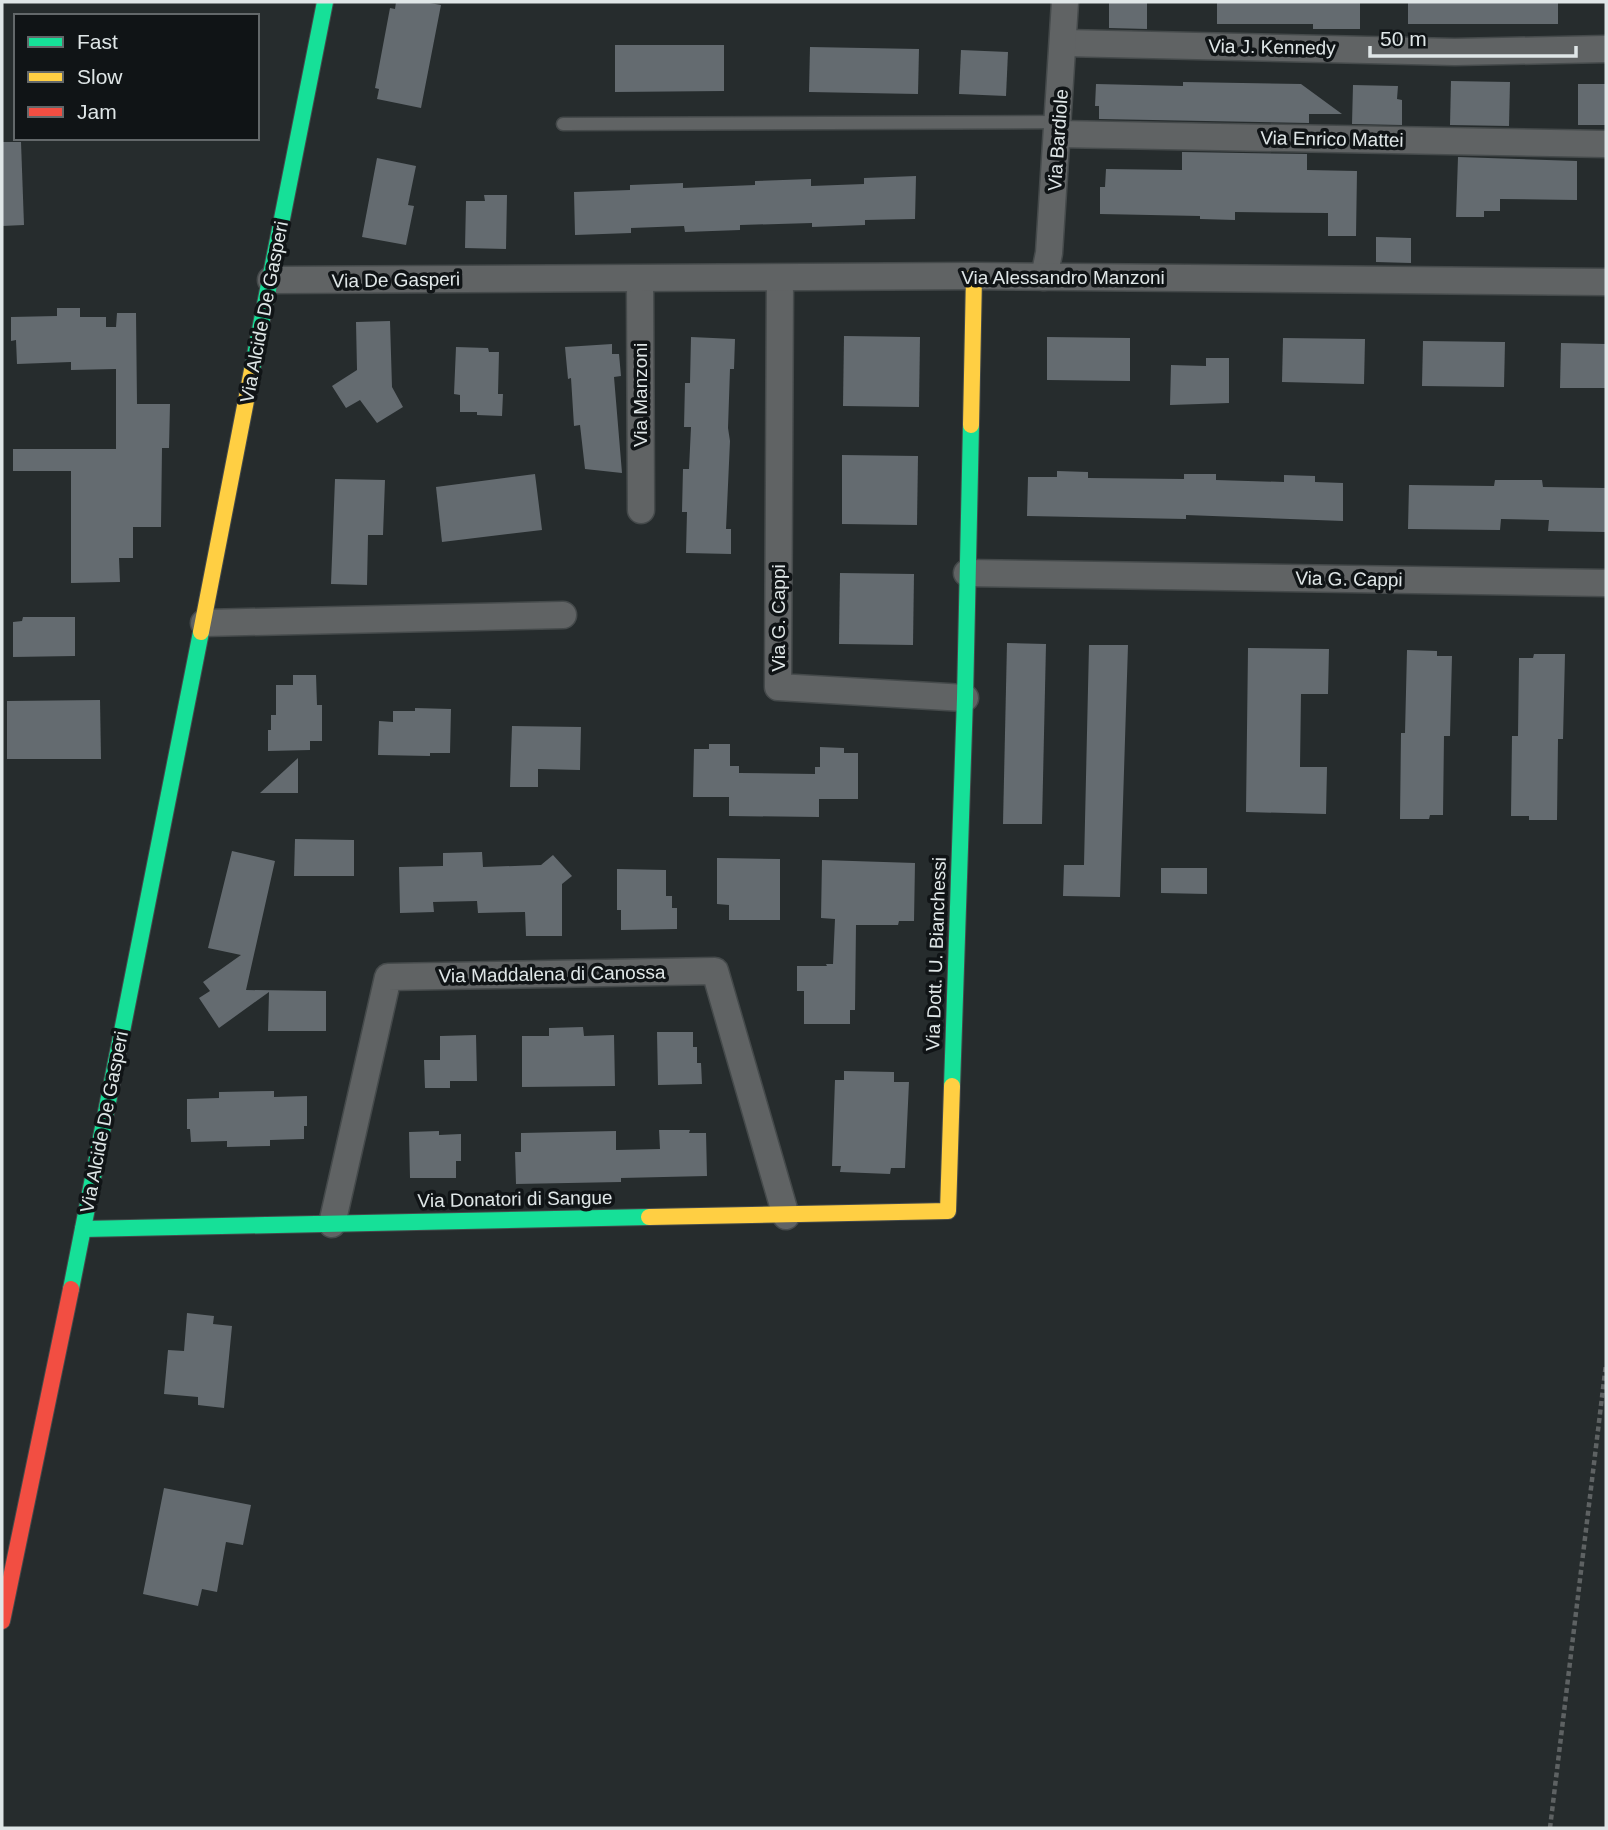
<svg xmlns="http://www.w3.org/2000/svg" width="1608" height="1830" font-family="Helvetica,sans-serif">
	<style>
		.building { fill: #646b70 }
		.lines { fill: none; stroke-linecap: round; stroke-linejoin: round }
		.lane-casing { stroke: #454a4b; stroke-width: 15 }
		.street-casing { stroke: #454a4b; stroke-width: 29 }
		.fast-casing { stroke: #454a4b; stroke-width: 18 }
		.slow-casing { stroke: #454a4b; stroke-width: 18 }
		.jam-casing { stroke: #454a4b; stroke-width: 18 }
		.path { stroke: #5e6263; stroke-width: 4.5; stroke-dasharray: 5 3.5; stroke-linecap: butt }
		.lane { stroke: #606364; stroke-width: 12 }
		.street { stroke: #606364; stroke-width: 26 }
		.fast { stroke: #16e098; stroke-width: 16 }
		.slow { stroke: #ffcf43; stroke-width: 16 }
		.jam { stroke: #f24e42; stroke-width: 16 }
		.labels { text-anchor: middle; dominant-baseline: central; stroke-width: 7; stroke-linejoin: round; paint-order: stroke }
		.street-label { font-size: 19px; fill: #dfe6e7; stroke: #101416 }
	</style>
	<rect width="100%" height="100%" fill="#262c2d"/>
	<g class="building">
		<polygon points="396,2 424,2 441,5 421,108 377,99 379,89 375,88 390,8 395,9"/>
		<polygon points="1109,2 1147,2 1147,29 1109,28"/>
		<polygon points="1217,2 1360,2 1360,29 1313,29 1313,24 1217,24"/>
		<rect x="1408" y="2" width="150" height="22"/>
		<polygon points="615,45 724,45 724,91 615,92"/>
		<polygon points="810,47 919,49 918,94 809,92"/>
		<polygon points="961,50 1008,52 1006,96 959,94"/>
		<polygon points="1451,81 1510,82 1509,126 1450,125"/>
		<polygon points="1183,82 1301,84 1342,114 1309,114 1309,123 1099,119 1099,106 1095,106 1096,84 1183,86"/>
		<rect x="1578" y="84" width="28" height="41"/>
		<polygon points="1353,85 1398,86 1397,99 1402,100 1402,125 1352,124"/>
		<polygon points="2,142 21,142 24,225 2,226"/>
		<polygon points="1182,152 1307,154 1307,170 1357,171 1356,236 1328,236 1328,213 1235,212 1235,220 1200,219 1200,216 1100,214 1100,187 1105,187 1106,169 1182,170"/>
		<polygon points="1458,157 1577,161 1577,200 1500,199 1500,211 1484,211 1484,217 1456,217"/>
		<polygon points="377,158 416,166 408,205 414,206 406,245 362,237"/>
		<polygon points="916,176 915,219 865,220 865,225 812,227 812,223 740,225 740,230 685,232 684,226 631,228 631,233 575,235 574,192 630,190 630,185 683,183 683,188 755,185 755,181 811,179 811,186 864,184 864,178"/>
		<polygon points="484,195 507,195 506,249 465,248 466,201 485,201"/>
		<polygon points="1376,237 1411,238 1411,263 1376,262"/>
		<polygon points="57,308 80,308 80,317 106,317 106,327 116,327 117,313 136,313 137,404 170,404 169,448 162,448 161,527 133,527 133,558 119,558 120,582 71,583 71,471 13,471 13,449 116,449 116,369 71,370 71,362 17,364 16,340 11,341 11,317 57,316"/>
		<polygon points="390,321 392,387 403,407 377,423 360,400 346,408 332,386 357,370 356,322"/>
		<polygon points="844,336 920,337 919,407 843,406"/>
		<polygon points="691,337 735,339 734,369 730,369 728,428 730,441 726,529 731,529 731,554 686,553 687,512 682,512 683,469 689,469 691,427 684,427 685,383 690,383"/>
		<polygon points="1047,337 1130,338 1130,381 1047,380"/>
		<polygon points="1283,338 1365,339 1364,384 1282,382"/>
		<polygon points="1423,341 1505,342 1504,387 1422,386"/>
		<polygon points="1561,343 1606,344 1606,388 1560,388"/>
		<polygon points="612,344 612,354 619,354 621,376 614,377 622,473 585,469 580,425 574,426 571,378 568,379 565,347"/>
		<polygon points="456,347 488,348 489,352 499,352 498,394 503,394 502,416 477,415 477,412 460,412 460,395 454,394"/>
		<polygon points="1206,358 1229,358 1229,403 1170,405 1171,365 1206,366"/>
		<polygon points="842,455 918,456 917,525 842,524"/>
		<polygon points="1057,471 1088,472 1088,478 1184,479 1184,474 1216,474 1216,480 1284,482 1284,475 1315,476 1315,482 1343,483 1343,521 1186,515 1186,519 1027,516 1028,477 1057,477"/>
		<polygon points="535,474 542,530 442,542 436,487"/>
		<polygon points="335,479 385,480 383,535 368,535 367,585 331,584"/>
		<polygon points="1495,480 1542,480 1543,487 1606,488 1606,532 1548,531 1549,520 1501,519 1500,530 1408,529 1409,485 1494,486"/>
		<polygon points="840,573 914,574 913,645 839,644"/>
		<polygon points="23,617 75,617 75,656 13,657 13,622 22,621"/>
		<polygon points="1007,643 1046,644 1042,824 1003,824"/>
		<polygon points="1089,645 1128,645 1120,897 1063,896 1064,865 1084,865"/>
		<polygon points="1248,648 1329,649 1328,694 1301,694 1300,767 1327,767 1326,814 1246,812"/>
		<polygon points="1407,650 1437,651 1437,656 1452,656 1450,736 1444,736 1443,815 1430,815 1429,819 1400,819 1401,733 1405,733"/>
		<polygon points="1534,654 1565,654 1563,739 1558,739 1557,820 1529,820 1529,816 1511,816 1512,736 1518,736 1519,658 1533,658"/>
		<polygon points="293,675 316,675 317,705 322,705 322,741 310,741 310,750 268,751 268,730 271,730 271,715 276,715 276,685 293,685"/>
		<polygon points="100,700 101,759 7,759 7,701"/>
		<polygon points="415,708 451,709 450,753 430,753 430,756 378,755 379,721 393,722 393,711 415,711"/>
		<polygon points="512,726 581,727 580,770 538,769 538,787 510,787"/>
		<polygon points="709,744 730,744 730,766 739,766 739,773 815,774 815,767 820,767 820,747 844,748 844,753 858,753 858,799 819,799 819,817 729,816 729,797 693,797 694,749 709,749"/>
		<polygon points="298,758 298,793 260,793"/>
		<polygon points="295,839 354,840 354,876 294,876"/>
		<polygon points="232,851 275,861 246,990 326,991 326,1031 268,1031 269,992 219,1028 199,998 210,991 203,982 241,955 208,948"/>
		<polygon points="482,852 483,867 541,865 553,855 572,876 562,884 562,936 526,936 525,912 478,913 477,901 433,902 434,912 400,913 399,867 443,866 443,853"/>
		<polygon points="717,858 780,859 780,920 729,920 729,905 717,904"/>
		<polygon points="822,860 915,863 914,921 899,921 898,925 856,925 855,1010 850,1010 850,1024 804,1024 804,991 797,991 797,966 827,966 826,964 833,964 835,919 821,918"/>
		<polygon points="1161,868 1207,868 1207,894 1161,893"/>
		<polygon points="617,869 666,870 666,896 672,896 672,908 677,908 677,929 621,930 621,910 617,910"/>
		<polygon points="583,1027 584,1036 614,1035 615,1086 522,1087 522,1036 549,1036 549,1028"/>
		<polygon points="657,1032 693,1032 693,1047 697,1047 697,1063 701,1063 702,1084 658,1085"/>
		<polygon points="476,1035 477,1081 450,1081 450,1088 425,1088 424,1060 440,1060 440,1036"/>
		<polygon points="844,1071 894,1072 894,1082 909,1082 905,1168 891,1168 890,1174 840,1172 841,1166 832,1166 835,1080 844,1080"/>
		<polygon points="274,1091 274,1097 307,1096 307,1126 304,1126 304,1139 270,1140 270,1146 227,1147 227,1141 191,1142 190,1129 187,1129 187,1099 219,1098 219,1092"/>
		<polygon points="659,1130 690,1130 689,1133 706,1133 707,1176 621,1178 621,1182 516,1184 515,1152 521,1152 521,1133 616,1131 616,1150 660,1149"/>
		<polygon points="439,1131 439,1135 461,1134 461,1161 456,1161 456,1178 410,1178 409,1132"/>
		<polygon points="187,1313 214,1316 213,1324 232,1326 224,1408 198,1405 198,1397 164,1394 168,1350 184,1351"/>
		<polygon points="164,1488 251,1505 243,1545 226,1542 217,1592 202,1589 198,1606 143,1594"/>
	</g>
	<g class="lines">
		<defs>
			<polyline id="lane" points="563,124 1059,122"/>
			<g id="street">
				<polyline points="1065,43 1455,52 1606,49"/>
				<polyline points="1059,134 1606,144"/>
				<polyline points="1044,277 1049,253 1065,2"/>
				<polyline points="780,278 778,687 965,698"/>
				<polyline points="640,279 641,510"/>
				<polyline points="271,280 974,276 1606,282"/>
				<polyline points="967,573 1606,583"/>
				<polyline points="204,623 563,615"/>
				<polyline points="332,1224 388,977 715,971 786,1216"/>
			</g>
			<g id="fast">
				<polyline points="252,370 325,2"/>
				<polyline points="952,1086 965,698 971,425"/>
				<polyline points="83,1229 649,1217"/>
				<polyline points="71,1289 201,632"/>
			</g>
			<g id="slow">
				<polyline points="971,425 974,276"/>
				<polyline points="201,632 252,370"/>
				<polyline points="649,1217 948,1211 952,1086"/>
			</g>
			<polyline id="jam" points="2,1621 71,1289"/>
		</defs>
		<use href="#lane" class="lane-casing"/>
		<use href="#street" class="street-casing"/>
		<use href="#fast" class="fast-casing"/>
		<use href="#slow" class="slow-casing"/>
		<use href="#jam" class="jam-casing"/>
		<polyline class="path" points="1550,1828 1606,1364"/>
		<use href="#lane" class="lane"/>
		<use href="#street" class="street"/>
		<use href="#fast" class="fast"/>
		<use href="#slow" class="slow"/>
		<use href="#jam" class="jam"/>
	</g>
	<g class="labels">
		<g class="street-label">
			<text transform="translate(1272 47) rotate(1)">Via J. Kennedy</text>
			<text transform="translate(1332 139) rotate(1)">Via Enrico Mattei</text>
			<text transform="translate(1058 140) rotate(-86)">Via Bardiole</text>
			<text x="1063" y="277">Via Alessandro Manzoni</text>
			<text transform="translate(396 280) rotate(-1)">Via De Gasperi</text>
			<text transform="translate(264 312) rotate(-79)">Via Alcide De Gasperi</text>
			<text transform="translate(640 395) rotate(-90)">Via Manzoni</text>
			<text transform="translate(1349 579) rotate(1)">Via G. Cappi</text>
			<text transform="translate(778 618) rotate(-90)">Via G. Cappi</text>
			<text transform="translate(936 954) rotate(-88)">Via Dott. U. Bianchessi</text>
			<text transform="translate(552 974) rotate(-1)">Via Maddalena di Canossa</text>
			<text transform="translate(104 1122) rotate(-79)">Via Alcide De Gasperi</text>
			<text transform="translate(515 1199) rotate(-1)">Via Donatori di Sangue</text>
		</g>
	</g>
	<rect width="1608" height="1830" fill="none" stroke="#dfe6e7" stroke-width="7"/>
	<rect x="14" y="14" width="245" height="126" fill="#101416" stroke="#63686a" stroke-width="2"/>
	<rect x="28" y="37" width="35" height="10" fill="#16e098" stroke="#63686a" stroke-width="2"/>
	<text x="77" y="49" font-size="21" fill="#dfe6e7">Fast</text>
	<rect x="28" y="72" width="35" height="10" fill="#ffcf43" stroke="#63686a" stroke-width="2"/>
	<text x="77" y="84" font-size="21" fill="#dfe6e7">Slow</text>
	<rect x="28" y="107" width="35" height="10" fill="#f24e42" stroke="#63686a" stroke-width="2"/>
	<text x="77" y="119" font-size="21" fill="#dfe6e7">Jam</text>
	<path d="M1370 46v10h206v-10" fill="none" stroke="#dfe6e7" stroke-width="3.5"/>
	<text x="1380" y="46" font-size="21" fill="#dfe6e7" stroke="#101416" stroke-width="5" paint-order="stroke">50 m</text>
</svg>
